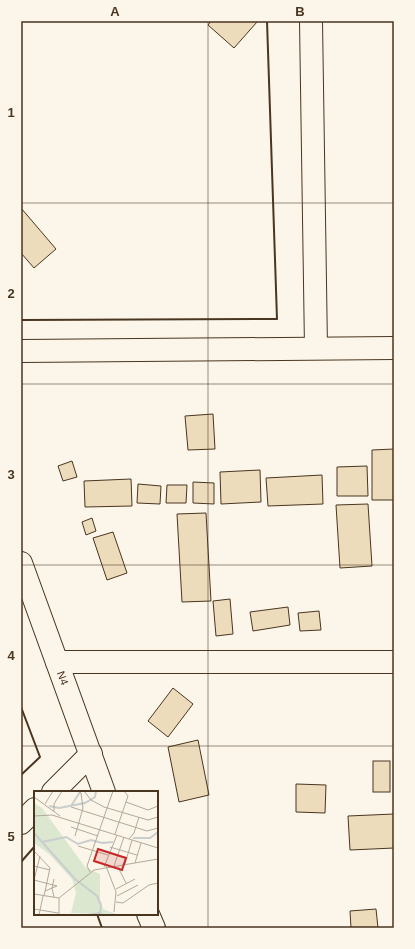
<svg xmlns="http://www.w3.org/2000/svg" width="415" height="949" font-family="Helvetica,sans-serif">
	<style>
		.building { fill: #ecdcbc; stroke: #4a3520 }
		.lines { fill: none; stroke-linecap: round; stroke-linejoin: round }
		.street-casing { stroke: #4a3520; stroke-width: 24 }
		.primary-casing { stroke: #4a3520; stroke-width: 24 }
		.street { stroke: #fbf6e9; stroke-width: 22 }
		.primary { stroke: #fbf6e9; stroke-width: 22 }
		.wall { stroke: #4a3520; stroke-width: 2 }
		.grid { fill: none; stroke: #4a3520; stroke-width: 1; stroke-opacity: 0.55 }
		.labels { text-anchor: middle; dominant-baseline: central; stroke-width: 3; stroke-linejoin: round; paint-order: stroke }
		.street-label { font-size: 11px; fill: #4a3520; stroke: #fbf6e9 }
		.inset-river { fill: none; stroke: #c9cecd; stroke-width: 2 }
		.inset-road { fill: none; stroke: #b4a999; stroke-width: 1 }
		.view { fill: #c62828; fill-opacity: 0.15; stroke: #c62828; stroke-width: 2 }
		.inset-edge { fill: none; stroke: #4a3520; stroke-width: 2 }
		.neatline { fill: none; stroke: #4a3520; stroke-width: 1.5 }
		.grid-label { font-size: 13px; text-anchor: middle; font-weight: bold; fill: #4a3520 }
	</style>
	<rect width="100%" height="100%" fill="#fbf6e9"/>
	<g class="building">
		<polygon points="211,21 256,21 257,22 234,48 208,25"/>
		<polygon points="21,208 56,249 34,268 21,253"/>
		<polygon points="213,414 215,449 188,450 185,416"/>
		<polygon points="394,449 394,500 372,500 372,450"/>
		<polygon points="72,461 77,477 63,481 58,466"/>
		<polygon points="367,466 368,496 337,496 337,467"/>
		<polygon points="260,470 261,502 221,504 220,472"/>
		<polygon points="322,475 323,504 268,506 266,478"/>
		<polygon points="131,479 132,506 85,507 84,481"/>
		<polygon points="193,482 214,483 214,504 193,503"/>
		<polygon points="138,484 161,486 160,504 137,503"/>
		<polygon points="167,485 187,485 186,503 166,503"/>
		<polygon points="368,504 372,566 340,568 336,505"/>
		<polygon points="206,513 211,601 182,602 177,514"/>
		<polygon points="92,518 96,531 86,535 82,522"/>
		<polygon points="113,532 127,573 107,580 93,538"/>
		<polygon points="230,599 233,634 216,636 213,601"/>
		<polygon points="288,607 290,625 253,631 250,612"/>
		<polygon points="319,611 321,630 300,631 298,613"/>
		<polygon points="173,688 193,704 168,737 148,721"/>
		<polygon points="198,740 209,795 179,802 168,747"/>
		<rect x="373" y="761" width="17" height="31"/>
		<polygon points="296,784 326,785 325,813 296,812"/>
		<polygon points="394,814 394,848 350,850 348,816"/>
		<polygon points="376,909 378,928 351,928 350,911"/>
	</g>
	<g class="lines">
		<defs>
			<g id="street">
				<polyline points="311,21 316,348"/>
				<polyline points="21,351 394,348"/>
				<polyline points="57,662 394,662"/>
				<polyline points="53,792 91,754"/>
				<polyline points="21,823 35,809"/>
			</g>
			<g id="primary">
				<polyline points="21,563 104,792"/>
				<polyline points="148,914 154,928"/>
			</g>
		</defs>
		<use href="#street" class="street-casing"/>
		<use href="#primary" class="primary-casing"/>
		<use href="#street" class="street"/>
		<use href="#primary" class="primary"/>
		<g class="wall">
			<polyline points="21,320 277,319 267,21"/>
			<polyline points="21,707 40,757 21,775"/>
			<polyline points="21,862 35,846"/>
			<polyline points="97,914 102,928"/>
		</g>
	</g>
	<path class="grid" d="M208,21V928M21,203H394M21,384H394M21,565H394M21,746H394"/>
	<g class="labels">
		<g class="street-label">
			<text transform="translate(63 678) rotate(70)">N4</text>
		</g>
	</g>
	<g transform="translate(34 791)">
		<rect width="124" height="124" fill="#fbf6e9"/>
		<path d="M0,12L8,17L51,76L66,83V109L69,118L84,124L37,122L42,102L38,88L15,63L0,52Z" fill="#dce7d0"/>
		<path class="inset-river" d="M15,15L25,17L51,12L61,6L62,0M37,15L46,1M0,42L41,88L63,105L67,114L66,124M99,47H116L124,41M8,51L32,46L44,53L57,49L68,52L79,51M54,124L66,122"/>
		<path class="inset-road" d="M50,0L57,9L70,16L114,29L124,26M0,6L26,25M92,11L114,19L124,15M11,13L19,0M37,16L113,40L124,37M20,20V13L28,0M0,25L18,24L124,57M37,36L64,45M81,43L94,5L90,0M41,45L49,17L47,2L44,0M95,48L100,42L105,26M44,55L74,64M76,56L103,64M0,60L16,77L10,105M101,72L107,52M91,73L98,49M0,75L16,79M72,75L82,101L80,121M80,75L90,46M70,76L83,44M84,76L92,92M56,81L53,75L79,0M0,89L23,95M0,89L6,65M82,98L101,88M11,100L23,95M0,103L25,107M83,105L104,94M20,106L18,97L20,88M82,111L89,112L115,94L124,92M0,118L24,122M5,124L9,105M25,124V107L60,79L124,68"/>
		<path class="view" d="M64,58L92,67L88,79L60,70Z"/>
		<rect width="124" height="124" class="inset-edge"/>
	</g>
	<rect width="415" height="949" fill="none" stroke="#fbf6e9" stroke-width="44"/>
	<rect x="22" y="22" width="371" height="905" class="neatline"/>
	<g class="grid-label">
		<text x="115" y="16">A</text>
		<text x="300" y="16">B</text>
		<text x="11" y="117">1</text>
		<text x="11" y="298">2</text>
		<text x="11" y="479">3</text>
		<text x="11" y="660">4</text>
		<text x="11" y="841">5</text>
	</g>
</svg>
